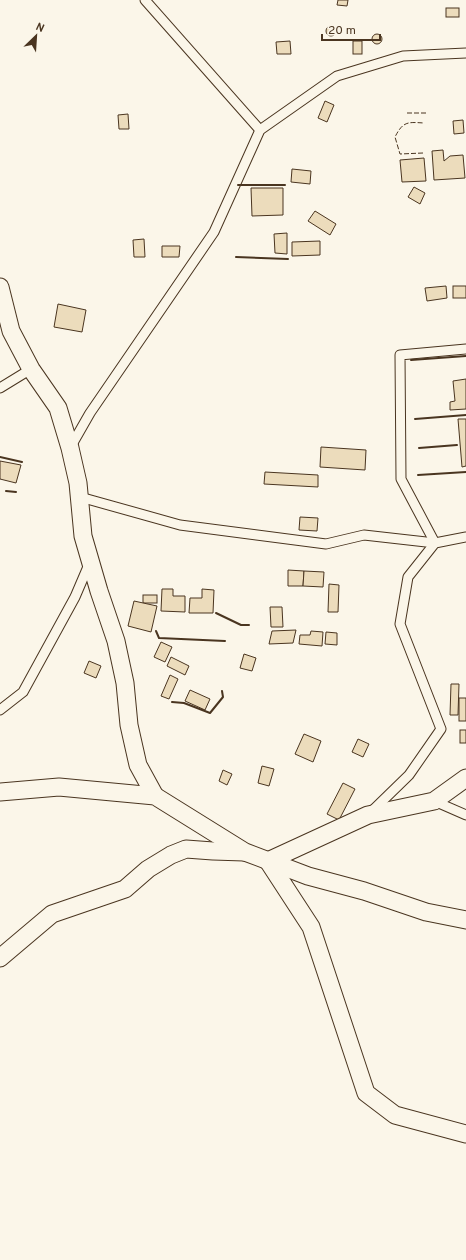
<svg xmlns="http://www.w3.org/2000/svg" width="466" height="1260" font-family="Overpass,sans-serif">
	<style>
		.building { fill: #ecdcbc; stroke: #4a3520 }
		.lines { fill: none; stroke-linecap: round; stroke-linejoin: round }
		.lane-casing { stroke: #4a3520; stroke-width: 11 }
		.street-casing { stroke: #4a3520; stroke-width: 19 }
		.lane { stroke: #fbf6e9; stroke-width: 9 }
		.street { stroke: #fbf6e9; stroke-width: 17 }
		.fence { stroke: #4a3520; stroke-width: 1; stroke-dasharray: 5 2; stroke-linecap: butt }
		.wall { stroke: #4a3520; stroke-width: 2 }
	</style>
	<rect width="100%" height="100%" fill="#fbf6e9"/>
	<g class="building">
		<polygon points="338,0 348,0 347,6 337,5"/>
		<rect x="446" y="8" width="13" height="9"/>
		<circle cx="331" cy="31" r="5"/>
		<circle cx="377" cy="39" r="5"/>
		<polygon points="290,41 291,54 277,54 276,42"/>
		<rect x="353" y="41" width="9" height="13"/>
		<polygon points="325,101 334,105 327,122 318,118"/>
		<polygon points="128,114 129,129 119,129 118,115"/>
		<polygon points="463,120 464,133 454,134 453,121"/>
		<polygon points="443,150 444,161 450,156 463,155 465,178 434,180 432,151"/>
		<polygon points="424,158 426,181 402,182 400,160"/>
		<polygon points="292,169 311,171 310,184 291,182"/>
		<polygon points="414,187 425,193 420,204 408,197"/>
		<polygon points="251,188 283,188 283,215 252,216"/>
		<polygon points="315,211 336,224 330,235 308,221"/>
		<polygon points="287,233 287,254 275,253 274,234"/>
		<polygon points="144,239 145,257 134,257 133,240"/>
		<polygon points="320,241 320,255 292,256 292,242"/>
		<polygon points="162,246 180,246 179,257 162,257"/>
		<polygon points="446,286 447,298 427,301 425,288"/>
		<rect x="453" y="286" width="13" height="12"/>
		<polygon points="58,304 86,310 82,332 54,327"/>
		<polygon points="466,379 466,409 450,410 450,402 455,401 453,381"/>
		<polygon points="458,419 466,419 466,466 462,467"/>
		<polygon points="321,447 366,450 365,470 320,467"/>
		<polygon points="0,461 21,465 16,483 0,479"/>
		<polygon points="265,472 318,475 318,487 264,484"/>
		<polygon points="300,517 318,518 317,531 299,530"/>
		<polygon points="288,570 304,571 303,586 288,586"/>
		<polygon points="304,571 324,572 323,587 303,586"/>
		<polygon points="329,584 339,585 338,612 328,612"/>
		<polygon points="162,589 173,589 173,596 185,596 185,612 161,611"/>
		<polygon points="202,589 214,590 213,613 189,613 190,598 202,598"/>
		<rect x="143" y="595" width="14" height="8"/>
		<polygon points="134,601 157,606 151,632 128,626"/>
		<polygon points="270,607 282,607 283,627 271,627"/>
		<polygon points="296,630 293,643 269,644 272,631"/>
		<polygon points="311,631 323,632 322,646 299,644 300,635 310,635"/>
		<polygon points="326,632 337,633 337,645 325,644"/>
		<polygon points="161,642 172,647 165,662 154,657"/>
		<polygon points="244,654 256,658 252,671 240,668"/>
		<polygon points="171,657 189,666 185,675 167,666"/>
		<polygon points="89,661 101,666 96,678 84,673"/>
		<polygon points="170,675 178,679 169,699 161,696"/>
		<polygon points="451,684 459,684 458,715 450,715"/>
		<polygon points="190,690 210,699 205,710 185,701"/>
		<rect x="459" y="698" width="7" height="23"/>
		<rect x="460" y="730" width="6" height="13"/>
		<polygon points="304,734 321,741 313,762 295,754"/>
		<polygon points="358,739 369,744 363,757 352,752"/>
		<polygon points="262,766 274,769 269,786 258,783"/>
		<polygon points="223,770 232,774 227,785 219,781"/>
		<polygon points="343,783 355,789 339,820 327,814"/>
	</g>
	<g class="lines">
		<defs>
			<g id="lane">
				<polyline points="145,0 260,130"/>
				<polyline points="0,388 31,369"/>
				<polyline points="70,448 90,413 214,232 260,130 337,76 403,56 466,53"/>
				<polyline points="80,497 180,525 326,544 364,535 435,543"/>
				<polyline points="435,543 401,479 400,355 466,349"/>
				<polyline points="0,710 23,692 75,597 90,562"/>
				<polyline points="434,801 466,815"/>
				<polyline points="371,812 409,775 441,729 400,624 408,577 435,543 466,537"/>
			</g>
			<g id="street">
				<polyline points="0,287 11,331 31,369 58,408 70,448 78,483 83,536 99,591 116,641 125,683 129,725 138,765 155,796"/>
				<polyline points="466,778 434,801 368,815 268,861 311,927 366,1093 395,1115 466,1134"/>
				<polyline points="0,792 59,787 155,796 245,852 308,876 364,891 426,912 466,920"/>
				<polyline points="0,958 52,914 125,889 148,869 171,855 186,849 213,851 244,852"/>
			</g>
		</defs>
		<use href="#lane" class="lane-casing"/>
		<use href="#street" class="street-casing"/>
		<use href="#lane" class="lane"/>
		<use href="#street" class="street"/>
		<g class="fence">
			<polyline points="407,113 428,113"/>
			<path d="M423,153L400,154L395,137C403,121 408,122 424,123"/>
		</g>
		<g class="wall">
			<polyline points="238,185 285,185"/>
			<polyline points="236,257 288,259"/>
			<polyline points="411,360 466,356"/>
			<polyline points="415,419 466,415"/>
			<polyline points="419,448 457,445"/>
			<polyline points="0,457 22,462"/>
			<polyline points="418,475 466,472"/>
			<polyline points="6,491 16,492"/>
			<polyline points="216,613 241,625 249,625"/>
			<polyline points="156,631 159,638 225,641"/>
			<polyline points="172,702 184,703 210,713 223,697 222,691"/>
		</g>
	</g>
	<g transform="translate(36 36) rotate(25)" stroke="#fbf6e9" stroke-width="3" paint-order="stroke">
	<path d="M0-3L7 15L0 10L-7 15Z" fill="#4a3520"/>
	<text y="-6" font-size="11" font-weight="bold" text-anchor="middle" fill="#4a3520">N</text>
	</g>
	<path d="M322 34v6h58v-6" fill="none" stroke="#4a3520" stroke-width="2"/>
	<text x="328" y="34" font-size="12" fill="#4a3520" stroke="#fbf6e9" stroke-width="3" paint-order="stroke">20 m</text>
</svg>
